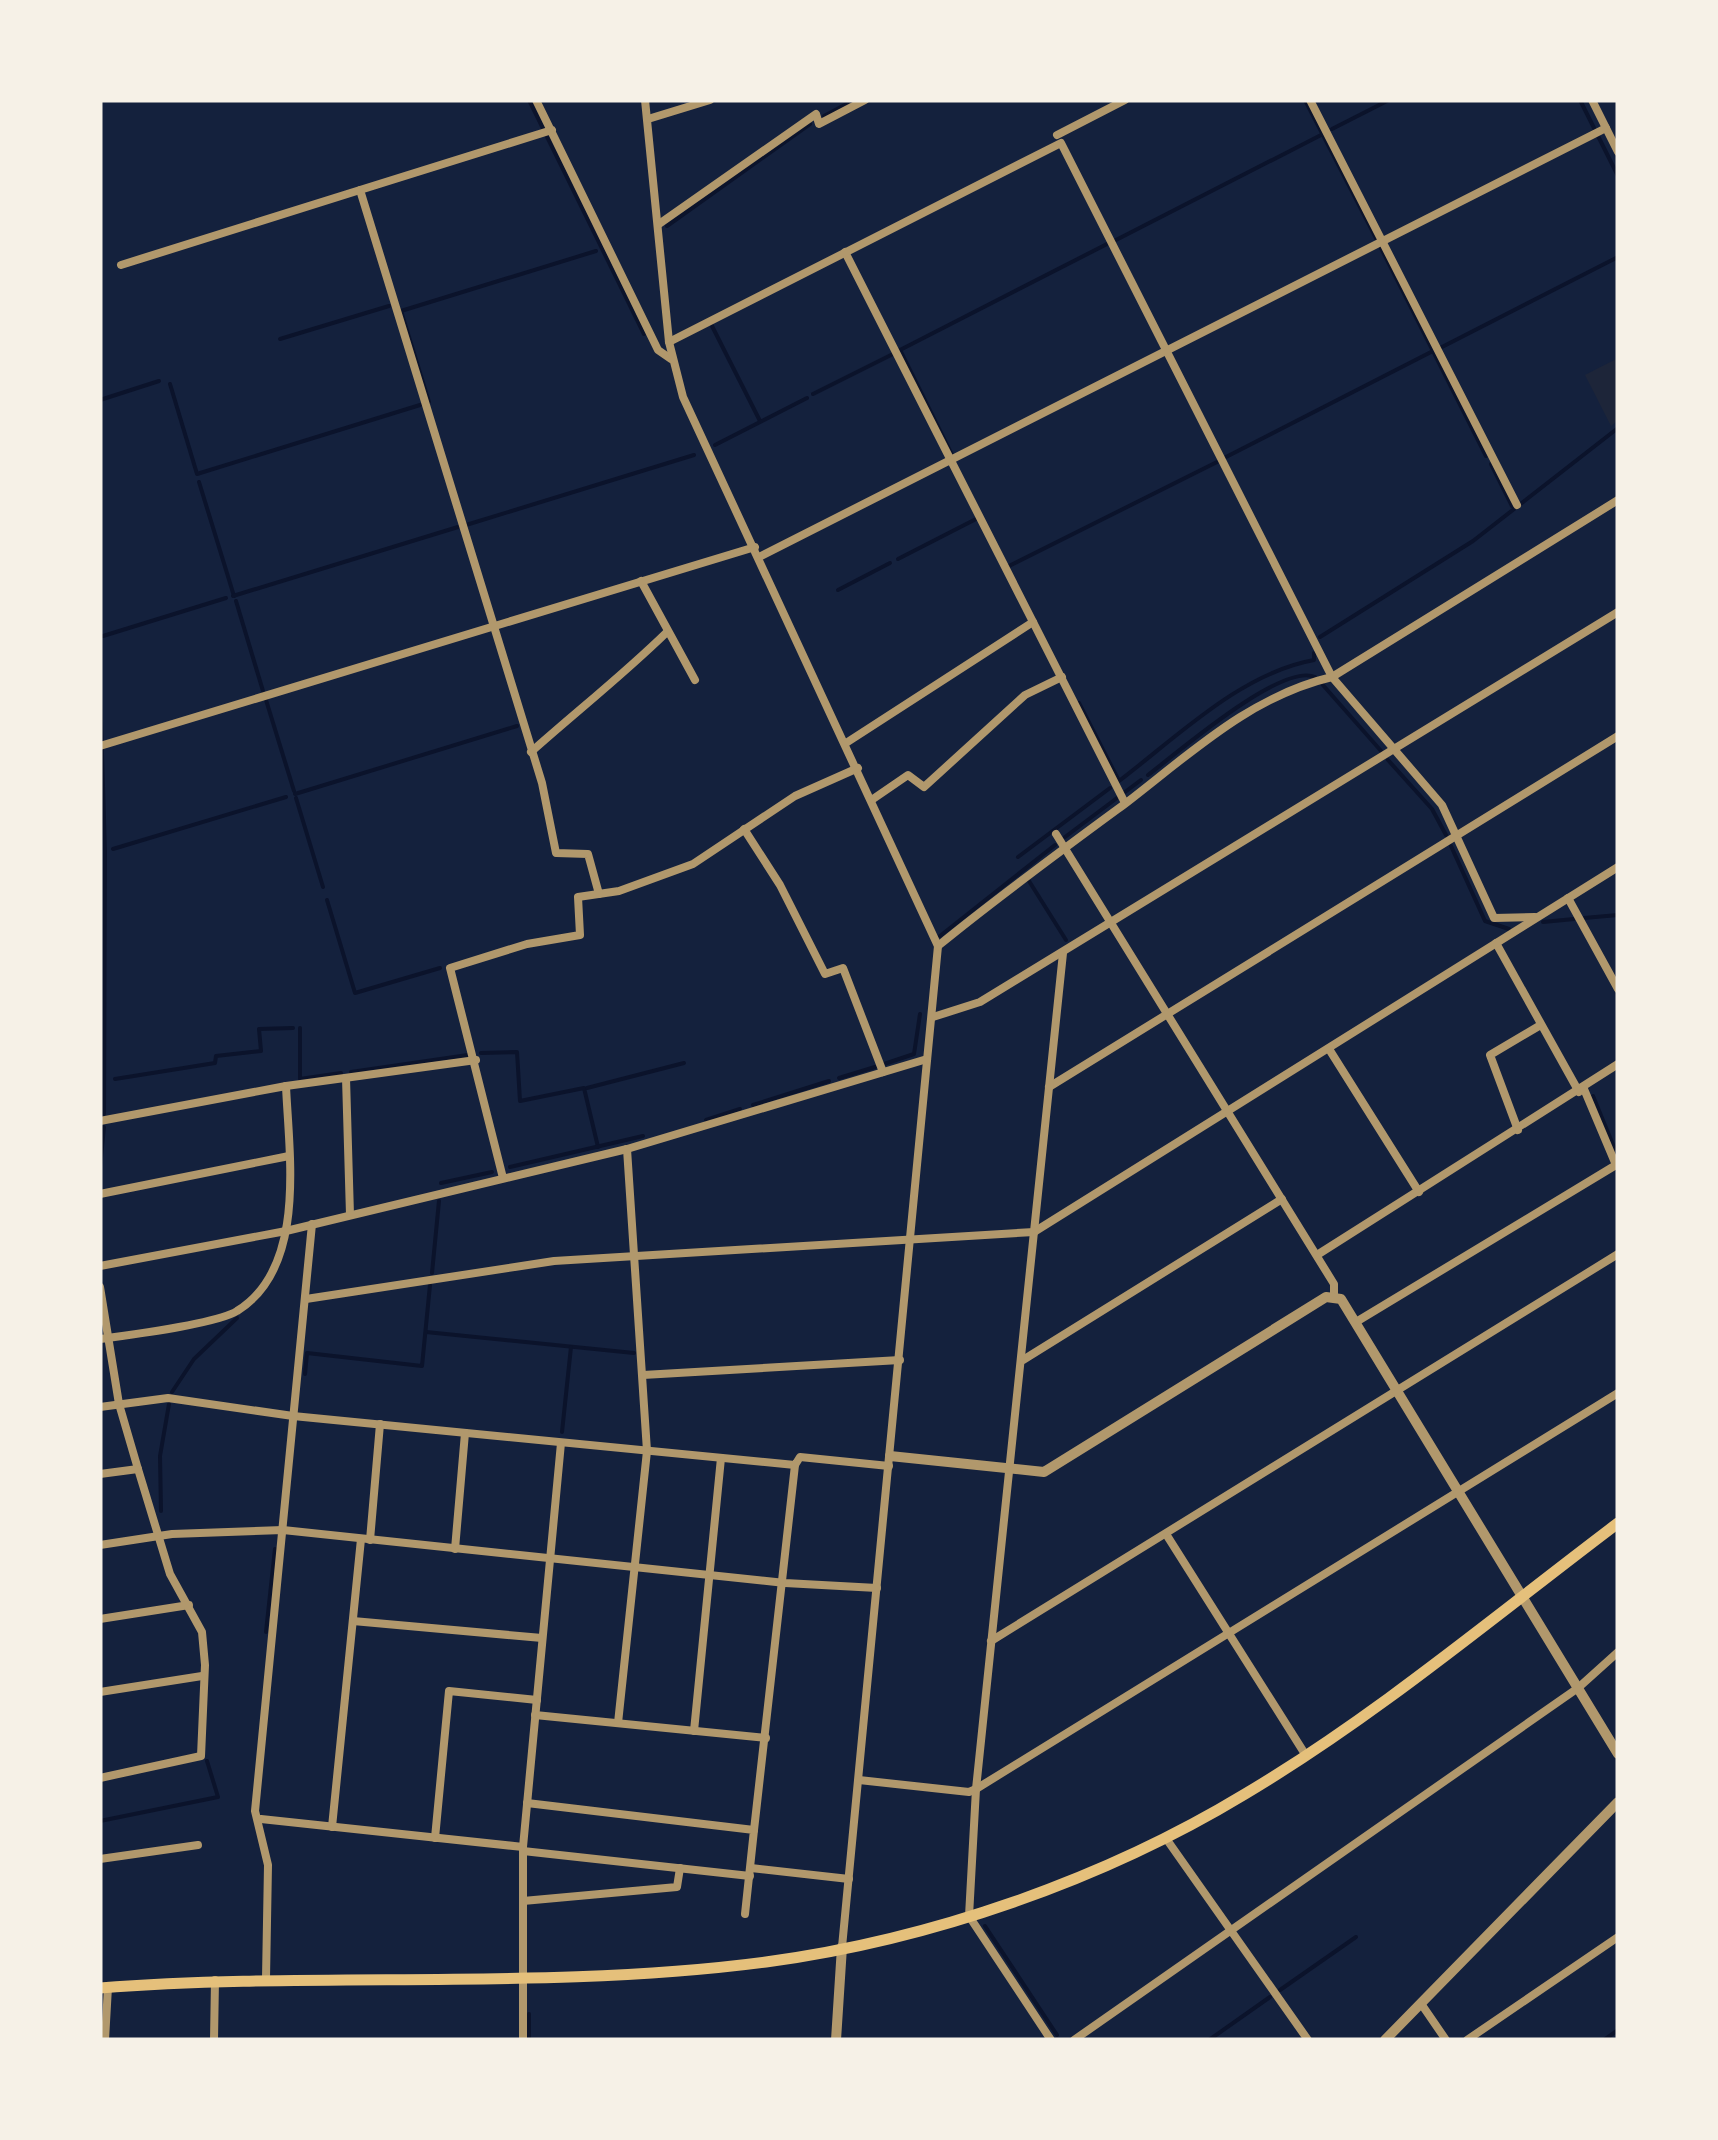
<svg xmlns="http://www.w3.org/2000/svg" width="1718" height="2140" viewBox="0 0 1718 2140" font-family="Literata,serif">
<style>
.green{fill:#1d2539}
.lines{fill:none;stroke-linecap:round;stroke-linejoin:round}
.stream{stroke:#0b132b;stroke-width:4}
.minor{stroke:#b1986c;stroke-width:8}
.tertiary{stroke:#b1986c;stroke-width:10}
.secondary{stroke:#e5c07b;stroke-width:11}
</style>
<rect width="100%" height="100%" fill="#14213d"/>
<!-- green -->
<polygon class="green" points="1618,358 1618,420 1611,426 1585,375"/>
<g class="lines">
<!-- stream -->
<g class="stream">
<polyline points="529,100 644,334"/>
<polyline points="1305,100 1377,240"/>
<polyline points="1580,100 1594,128"/>
<polyline points="824,116 854,100"/>
<polyline points="1332,129 1389,100"/>
<polyline points="1598,136 1618,176"/>
<polyline points="667,226 810,124"/>
<polyline points="1116,240 1323,134"/>
<polyline points="1380,246 1486,456"/>
<polyline points="712,326 760,421"/>
<polyline points="280,339 389,306"/>
<polyline points="1442,347 1618,257"/>
<polyline points="170,384 197,474 420,405"/>
<polyline points="813,394 893,354"/>
<polyline points="100,400 159,381"/>
<polyline points="429,402 401,311 596,251"/>
<polyline points="715,445 807,398"/>
<polyline points="952,455 900,350 1107,244"/>
<polyline points="1226,457 1433,351"/>
<polyline points="1491,464 1512,506"/>
<polyline points="199,482 234,596"/>
<polyline points="466,525 694,455"/>
<polyline points="898,559 976,519"/>
<polyline points="1009,566 1217,462"/>
<polyline points="838,590 890,563"/>
<polyline points="233,596 458,527"/>
<polyline points="236,601 263,691"/>
<polyline points="103,636 226,598"/>
<polyline points="1320,637 1473,541 1618,428"/>
<polyline points="1322,684 1382,752"/>
<polyline points="100,689 105,851 104,1114"/>
<polyline points="266,700 294,791"/>
<path d="M1079,703L1119,781C1177,737 1241,673 1314,660V653"/>
<polyline points="1388,760 1432,809 1446,835"/>
<path d="M1148,775C1177,753 1282,662 1315,677"/>
<polyline points="1125,792 1141,780"/>
<polyline points="295,794 517,726"/>
<polyline points="296,798 323,887"/>
<polyline points="1065,837 1117,798"/>
<polyline points="1451,846 1485,921 1509,929"/>
<polyline points="113,849 286,797"/>
<polyline points="1018,857 1110,788"/>
<polyline points="1029,881 1066,940"/>
<polyline points="327,900 355,993 440,968"/>
<polyline points="1584,918 1618,915"/>
<polyline points="1543,922 1574,919"/>
<polyline points="940,936 1055,845"/>
<polyline points="300,1028 300,1079 341,1073"/>
<polyline points="481,1053 517,1052 520,1101 584,1088 598,1147"/>
<polyline points="884,1064 914,1054 920,1014"/>
<polyline points="351,1072 468,1055"/>
<polyline points="839,1078 875,1067"/>
<polyline points="115,1079 215,1063 216,1056 261,1051 259,1029 293,1028"/>
<polyline points="587,1088 684,1063"/>
<polyline points="1593,1096 1618,1157"/>
<polyline points="753,1105 829,1081"/>
<polyline points="706,1120 740,1109"/>
<polyline points="100,1167 104,1127"/>
<polyline points="510,1167 643,1136"/>
<polyline points="441,1183 492,1172"/>
<polyline points="432,1273 439,1201"/>
<polyline points="426,1332 634,1353"/>
<polyline points="305,1374 307,1353 422,1366 430,1285"/>
<polyline points="172,1392 194,1359 237,1318"/>
<polyline points="562,1432 571,1347"/>
<polyline points="161,1511 160,1456 169,1404"/>
<polyline points="266,1632 275,1549"/>
<polyline points="100,1821 218,1797 207,1761"/>
<polyline points="985,1926 1057,2035"/>
<polyline points="1280,1990 1356,1937"/>
<polyline points="529,2014 529,2040"/>
<polyline points="1209,2040 1270,1997"/>
<polyline points="1604,2040 1618,2030"/>
</g>
<!-- minor -->
<g class="minor">
<polyline points="536,100 658,350 671,359"/>
<polyline points="645,100 669,342 683,397 938,946 842,1947"/>
<polyline points="1310,100 1517,505"/>
<polyline points="1592,100 1618,152"/>
<polyline points="648,119 710,100"/>
<polyline points="552,130 360,190 542,783 556,853 588,854 599,894"/>
<polyline points="1057,135 1125,100"/>
<polyline points="659,224 816,114 819,124 865,100"/>
<polyline points="845,252 1125,803"/>
<polyline points="121,265 360,190"/>
<path d="M669,342L1061,143L1332,677C1251,696 1191,753 1126,803C1062,850 999,896 938,946"/>
<polyline points="759,557 1606,128"/>
<polyline points="641,581 695,680"/>
<polyline points="846,743 1033,622"/>
<polyline points="100,746 755,547"/>
<path d="M531,752C577,711 623,675 667,632"/>
<polyline points="873,799 908,775 924,787 1025,695 1062,677"/>
<polyline points="744,829 780,885 825,974 843,968 883,1072"/>
<polyline points="1056,834 1334,1284 1334,1296"/>
<polyline points="1568,898 1618,989"/>
<polyline points="1535,917 1494,918 1442,805 1332,677 1618,500"/>
<polyline points="1496,943 1579,1092"/>
<polyline points="933,1017 980,1002 1618,612"/>
<polyline points="1329,1049 1419,1192"/>
<polyline points="346,1078 350,1215"/>
<polyline points="1049,1087 1618,736"/>
<polyline points="100,1121 286,1086 476,1060"/>
<polyline points="1518,1130 1490,1055 1539,1026"/>
<polyline points="503,1178 450,968 527,944 580,935 578,897 619,891 693,864 795,796 858,768"/>
<polyline points="100,1194 289,1156"/>
<polyline points="1317,1255 1618,1064"/>
<polyline points="100,1266 286,1231 627,1149 927,1059"/>
<polyline points="100,1287 119,1404 138,1469 170,1574 202,1632 205,1665 201,1756 100,1778"/>
<polyline points="306,1299 554,1261 1034,1232 1618,867"/>
<polyline points="1356,1322 1616,1165 1584,1089"/>
<path d="M100,1339C128,1335 217,1324 237,1311C307,1268 289,1155 286,1086"/>
<polyline points="1023,1360 1282,1199"/>
<polyline points="643,1375 900,1360"/>
<polyline points="100,1407 168,1398 293,1416 795,1465 800,1457 889,1466"/>
<polyline points="100,1474 138,1469"/>
<polyline points="1166,1534 1305,1754"/>
<polyline points="370,1540 380,1424"/>
<polyline points="100,1545 172,1534 283,1530 785,1583 877,1588"/>
<polyline points="455,1549 465,1433"/>
<polyline points="100,1619 189,1605"/>
<polyline points="353,1621 542,1638"/>
<polyline points="991,1641 1618,1254"/>
<polyline points="100,1692 202,1676"/>
<polyline points="535,1715 766,1738"/>
<polyline points="618,1723 647,1451 627,1149"/>
<polyline points="694,1731 721,1458"/>
<polyline points="859,1780 969,1792 976,1789 1618,1393"/>
<polyline points="527,1803 754,1830 745,1914"/>
<polyline points="261,1819 523,1847"/>
<polyline points="332,1827 361,1539"/>
<polyline points="754,1830 795,1465"/>
<polyline points="1165,1837 1308,2040"/>
<polyline points="435,1838 449,1691 537,1700"/>
<polyline points="523,1851 750,1876"/>
<polyline points="100,1859 198,1845"/>
<polyline points="751,1868 849,1879"/>
<polyline points="523,1901 677,1887 680,1868"/>
<polyline points="266,1978 268,1865 255,1811 312,1224"/>
<polyline points="1422,2005 1446,2040"/>
<polyline points="105,2040 108,1987"/>
<polyline points="214,2040 215,1980"/>
<polyline points="523,2040 523,1847 561,1443"/>
<polyline points="1051,2040 969,1916 976,1789 1063,953"/>
<polyline points="1074,2040 1578,1688 1618,1652"/>
<polyline points="1467,2040 1618,1937"/>
</g>
<!-- tertiary -->
<g class="tertiary">
<polyline points="890,1456 1044,1472 1326,1297 1341,1299 1618,1754"/>
<polyline points="836,2040 842,1947"/>
<polyline points="1385,2040 1618,1802"/>
</g>
<!-- secondary -->
<path class="secondary" d="M100,1988C321,1971 546,1991 766,1962C930,1940 1103,1880 1245,1794C1376,1716 1496,1615 1618,1523"/>
</g>
<!-- border -->
<rect width="1718" height="2140" fill="none" stroke="#f6f1e7" stroke-width="205"/>
</svg>
